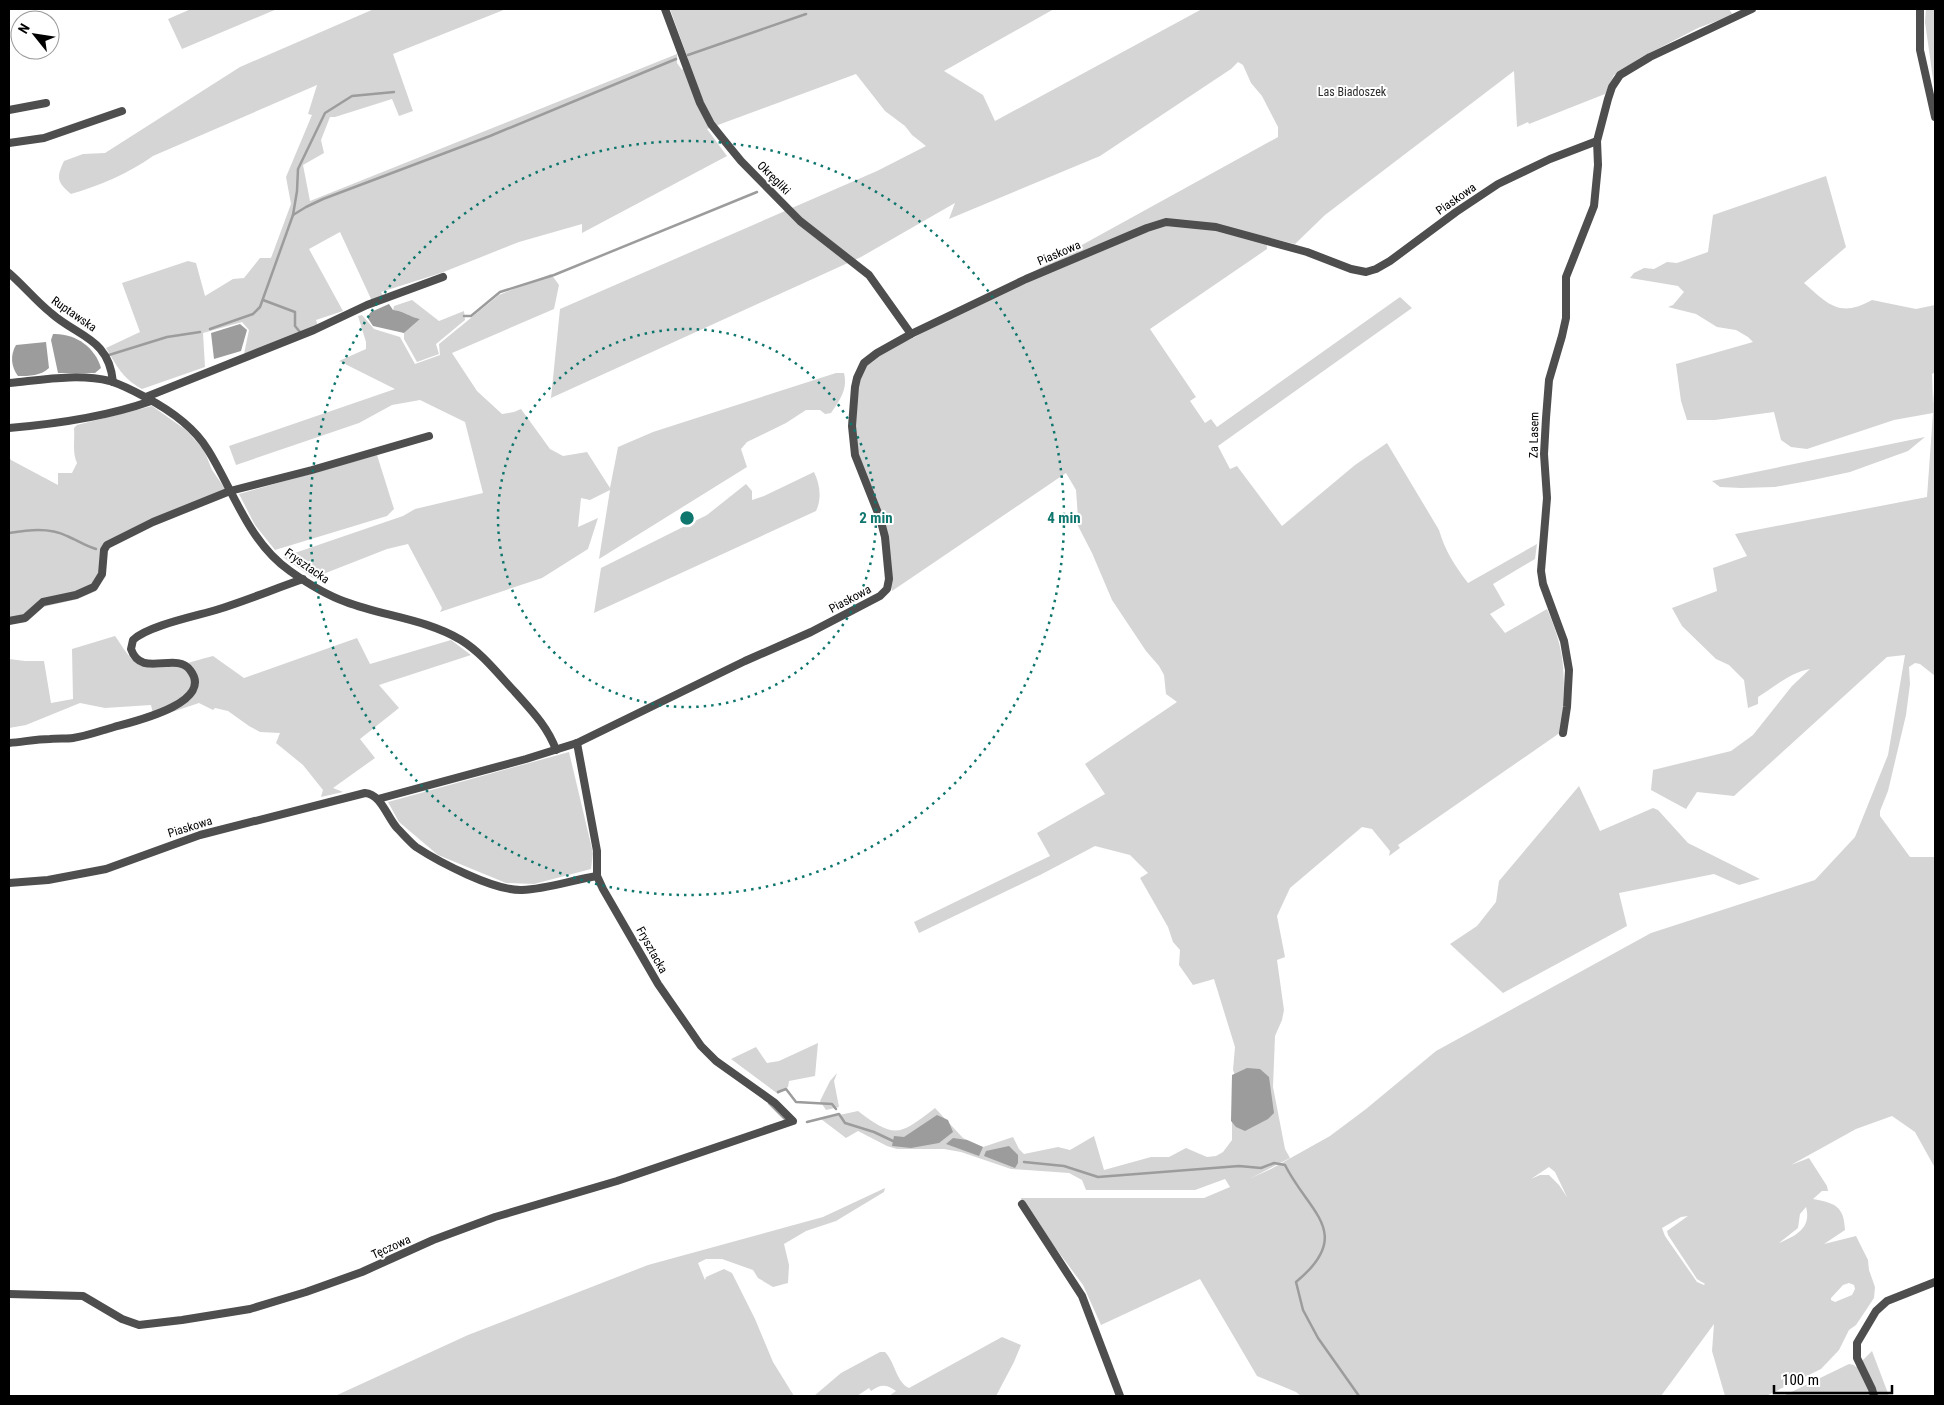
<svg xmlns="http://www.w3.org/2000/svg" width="1944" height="1405" viewBox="0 0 1944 1405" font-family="'Roboto Condensed',sans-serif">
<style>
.green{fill:#d5d5d5;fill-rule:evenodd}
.water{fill:#9c9c9c}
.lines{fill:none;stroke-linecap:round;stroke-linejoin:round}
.stream{stroke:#9c9c9c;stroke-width:2.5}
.minor{stroke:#4e4e4e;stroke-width:8}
.ring{fill:none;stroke:#0f766e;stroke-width:2.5;stroke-dasharray:2.5 5}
.labels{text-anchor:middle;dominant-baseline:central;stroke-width:4;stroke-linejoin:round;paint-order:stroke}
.park-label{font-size:12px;fill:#2c2c2c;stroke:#fff}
.street-label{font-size:12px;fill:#000;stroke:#fff}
.centre{fill:#0f766e;stroke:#fff;stroke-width:2.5}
.ring-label{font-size:15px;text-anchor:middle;font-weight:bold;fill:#0f766e;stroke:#fff;stroke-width:4;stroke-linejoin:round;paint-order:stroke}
</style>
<rect width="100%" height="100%" fill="#fff"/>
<!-- green -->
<g class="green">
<polygon points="191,9 277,9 182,49 168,19"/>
<path d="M374,9H506L393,54L413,111L399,116L392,99L335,117H330L321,140L324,153L303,165L310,201L677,54V63L682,70L688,59L670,9H1054L944,71L983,95L995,121L1202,9H1729L1733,15L1698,28L1640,58L1614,75L1605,94L1529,124L1528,122L1517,127L1514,71L1325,215L1295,244L1266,237L1267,249L1150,329L1196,397L1190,401L1205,423L1211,419L1217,427L1400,297L1412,308L1218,446L1230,469L1237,466L1282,526L1355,465L1387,443L1439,530C1445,551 1455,566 1468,583L1537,544L1535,559L1493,584L1505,605L1490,614L1505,633L1547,609C1568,657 1565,681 1561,732L1398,845L1400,848L1389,856L1390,851L1372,829L1362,827L1290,888L1277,916L1285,957L1277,960L1284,1010L1282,1020L1275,1036L1273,1087L1285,1149L1290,1158L1251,1178L1271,1169L1330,1136L1366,1109L1436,1051L1651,933L1815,880L1855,837L1888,755L1905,655L1887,657L1734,796L1697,792L1686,809L1651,790L1653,770L1731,751L1753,735L1792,686L1810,669C1789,673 1776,686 1758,697V704L1748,708L1744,680L1729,665L1716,659L1682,626L1672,608L1717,591L1713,568L1747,556L1735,534L1927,497L1933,413L1894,420L1807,449L1791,447L1781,440L1774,412L1715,420H1687L1681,401L1676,364L1753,342L1748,337L1736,330L1717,327L1696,314L1668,307L1673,305L1684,292L1678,286L1630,278L1634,273L1644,268L1654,269L1667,262L1677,263L1708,252L1713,215L1826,176L1846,247L1804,283C1829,305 1840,318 1872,300L1916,309L1935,305V372L1932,374L1933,405L1935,374V676L1920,664L1915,663L1909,667L1910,684L1906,715L1888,791L1880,811V816L1910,857H1935V1168L1915,1132L1892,1116L1856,1129L1791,1165L1809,1158L1827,1186L1828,1191H1822L1813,1199C1835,1203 1844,1206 1845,1230L1824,1244L1856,1236L1868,1260L1869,1270L1875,1287L1874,1298L1856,1325L1849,1330L1839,1350L1821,1369L1766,1396H1725L1712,1351L1714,1324L1661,1396H1301L1296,1392L1257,1376L1200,1279L1101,1325L1083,1285L1022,1203L1021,1198H1204L1230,1187L1225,1179L1195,1190H1086L1082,1180L1069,1173L1011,1169L961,1152L944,1149H897L887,1146L858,1131L846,1138L821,1119L858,1111C895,1139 899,1136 935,1108L963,1138L983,1147L1013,1137L1019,1149L1024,1154L1058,1147L1070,1150L1094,1136L1104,1170L1151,1157H1169L1186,1148L1207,1157L1216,1156L1223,1152L1232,1140V1106L1238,1083L1233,1070L1235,1047L1214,979L1193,985L1179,965L1180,950L1173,942L1168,927L1140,878L1148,873L1130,855L1095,846L1042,874L919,933L914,922L1050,856L1037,833L1105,794L1085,764L1177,702L1166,694L1164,675L1159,666L1146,651L1112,600L1092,553L1075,520L1078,518L1076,490L1066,473L892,591L873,498L855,455L853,405L860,370L882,351L913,338L1278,137V127L1262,96L1251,83L1243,65L1238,62L1231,69L1100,156L949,219L955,203L861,257L551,398L560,309L877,171L926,146L912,135L905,126L885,111L856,74L707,129L727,156L582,233V224L519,242L441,273L381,292L383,295L372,301L340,232L309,249L343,311L316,320L318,326L244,354L249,330L242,322L203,333L205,367L142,389C122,378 117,366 106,348L140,332L122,283L188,261L196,263L205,296L233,279L244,278L260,258H271L291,204L286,177L312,115L308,114L317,85L153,156C129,173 99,186 71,194C57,182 56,178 64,161L83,154L105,153L240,67ZM1549,1167L1555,1172L1567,1197L1559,1185L1549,1175H1540L1531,1179ZM1806,1207C1812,1228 1795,1236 1779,1243L1798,1228L1800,1214ZM1688,1216L1667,1231L1668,1235L1697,1279L1705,1284L1704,1285L1697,1282L1665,1236L1662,1228L1681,1217ZM1849,1283L1854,1285L1855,1289L1852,1295L1835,1302L1831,1300V1298L1843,1285Z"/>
<polygon points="1926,9 1935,9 1935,93 1925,22"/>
<path d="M551,274L559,285L554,309L452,353L477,391L502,414L514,412L521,409L550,449L563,456L587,452L610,488L618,447L653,432L836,373H844C848,389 840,400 831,413L825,414L820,410H806L786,423L747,442L741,449L747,467L599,559L610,490L590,500L581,498L578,527L598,518L588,549L542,578L440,612L442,608L408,544L387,549L313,578L283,557L403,516L415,509L483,493L465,422L420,400L392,405L359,423L236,465L229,446L395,389L339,361L366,349V342L358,316L362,315L374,329L400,337L415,364L440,355L439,344L499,295Z"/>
<path d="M412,300L439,321L464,311L465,320L436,344L439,354L417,362L404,339V333L420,319C410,317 404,311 393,310L394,306Z"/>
<path d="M152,406L186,430L204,450L212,470L226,490L108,547L106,552V576L96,591L78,599L43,607L25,622L9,624V457L11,460L58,485V473H72L77,463C72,452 75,440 74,428L77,425Z"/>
<polygon points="1925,437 1908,451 1850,472 1813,480 1775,487 1741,488 1720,487 1712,481"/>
<polygon points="377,455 394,509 387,516 275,550 255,525 239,494"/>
<path d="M814,472C820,484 822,499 816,511L594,613L601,568L707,515L746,484L752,491V500L764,496Z"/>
<path d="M115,636C121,644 126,654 134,661C150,677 193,661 213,656L244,678L357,638L370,664L451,640L471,655L379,685L399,708L360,739L375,758L333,788L343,792L321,797L323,790L303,765L276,743L280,733L260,732L249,726L228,711L215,708L213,710L199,703L154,718L151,705L105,708L80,703L26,725L9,728V659L25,661H44L51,703L73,699L72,649Z"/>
<polygon points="569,752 593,853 591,869 534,884 506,883 438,855 399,822 388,802"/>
<polygon points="1579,786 1600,831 1653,808 1658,810 1688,843 1760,879 1739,885 1714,874 1619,893 1627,926 1503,993 1450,944 1477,926 1496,902 1499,881"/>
<polygon points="818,1043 815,1076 789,1081 788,1087 778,1094 731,1059 756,1047 767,1063 779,1061"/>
<polygon points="837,1073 834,1081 839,1107 826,1110 820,1101 830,1081"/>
<polygon points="885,1188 884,1192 836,1221 806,1231 784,1244 789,1265 788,1283 773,1287 758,1278 753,1270 722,1259 706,1259 698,1263 705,1280 706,1277 724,1269 732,1273 755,1319 773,1362 794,1396 335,1396 468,1335 648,1265 823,1217"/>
<path d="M1002,1337L1021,1345L1014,1362L996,1396H889L896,1391C886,1384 881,1384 871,1391L869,1388L857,1396H814L841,1373L880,1352H885C895,1362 896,1382 909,1388Z"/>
<polygon points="1872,1351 1889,1396 1783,1396 1849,1364 1854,1365 1856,1367"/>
</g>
<!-- water -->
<g class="water">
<path d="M389,304L393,310C404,311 410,317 420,319L404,333L373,326L367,317L371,312Z"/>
<polygon points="240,324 247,330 241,351 214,359 211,333"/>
<path d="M53,334C75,333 95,347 101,368L95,373H58L51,340Z"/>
<path d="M46,342L49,368C40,376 30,376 18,376C11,367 10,355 16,345Z"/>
<polygon points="1247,1068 1260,1069 1269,1077 1274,1113 1268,1119 1245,1131 1236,1127 1231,1121 1232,1075"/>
<polygon points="937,1115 948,1120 953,1132 939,1143 911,1148 892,1146 894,1136 904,1137"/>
<polygon points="953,1138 967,1140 983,1147 979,1156 946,1144"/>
<polygon points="1009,1146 1018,1155 1018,1163 1015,1168 984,1156 986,1151"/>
</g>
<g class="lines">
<!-- stream -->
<g class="stream">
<polyline points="688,55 806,14"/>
<polyline points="293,215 306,207 323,199 490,136 676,59"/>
<polyline points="263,300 295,312 295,326 300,332"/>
<polyline points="464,316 471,316 500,292 554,275 757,192"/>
<polyline points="210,329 253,314 260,307 293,215 297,191 298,169 325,113 352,96 394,92"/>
<polyline points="109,355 167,337 200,332"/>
<path d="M9,533C28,530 49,527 67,536C77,540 85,546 96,549"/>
<polyline points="778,1092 786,1089 796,1102 832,1104 836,1109"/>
<polyline points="769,1103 786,1120"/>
<polyline points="807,1122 839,1114 845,1123 874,1132 893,1141"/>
<path d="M1024,1162L1064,1166L1098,1177L1239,1166L1261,1168L1274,1163L1285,1165C1309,1213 1355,1233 1296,1282L1303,1310L1318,1338L1359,1396"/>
</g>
<!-- minor -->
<g class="minor">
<polyline points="665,9 700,103 711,124 723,139 741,161 800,221 869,275 911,334"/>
<polyline points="1920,9 1920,50 1935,117"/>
<polyline points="9,110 46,103"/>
<polyline points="9,143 44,138 122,111"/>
<path d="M9,273C24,286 36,301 51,313C78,337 109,338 113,382"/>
<path d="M9,383C41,380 78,373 110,381C122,385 134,391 145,397C168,409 194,427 208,450C233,490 249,543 290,571C307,583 326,595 346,602C383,616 426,619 461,640C482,653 498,674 515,692C531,710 548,727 556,750"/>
<polyline points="146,397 314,330 367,305 443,277"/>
<path d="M9,428C56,424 106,417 151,401"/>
<polyline points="9,621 25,618 43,602 76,595 94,587 102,574 104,550 107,545 153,522 230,491 312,470 429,436"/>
<polyline points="1563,733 1567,707 1569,670 1564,641 1543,584 1541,571 1547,498 1544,454 1546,418 1549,380 1562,336 1566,318 1566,277 1594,206 1598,165 1597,141"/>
<path d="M9,743C23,742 36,739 50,739C58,738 66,739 73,738C87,736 100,731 114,727C132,722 216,703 190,670C176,651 141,679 131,649L133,640C147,626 196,616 216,610C245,601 274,589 303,579"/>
<polyline points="378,799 526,759 577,743 745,661 811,632 880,596 887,589 889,579 885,537 880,518 855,455 852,426 855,387 857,378 864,363 877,353 911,334 1026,279 1147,228 1166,222 1216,227 1307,252 1351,269 1366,272 1376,269 1390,261 1456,212 1498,184 1550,159 1597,141 1608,99 1612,87 1620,75 1650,57 1752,9"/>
<path d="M9,883L48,880L106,869L200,835L365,793C381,794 387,817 397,828C403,834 409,841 416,847C439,862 494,891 522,890C547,889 572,880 597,876"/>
<polyline points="1022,1204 1082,1296 1120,1396"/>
<polyline points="9,1294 83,1296 122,1319 139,1325 182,1320 250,1309 306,1292 362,1272 433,1240 495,1217 617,1181 793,1121 775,1103 716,1061 701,1046 658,984 603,889 597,876 597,851 577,743"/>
<polyline points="1874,1396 1872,1389 1857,1358 1857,1343 1876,1311 1887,1301 1935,1282"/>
</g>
</g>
<!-- distance rings -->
<g class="ring">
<circle cx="687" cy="518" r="189"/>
<circle cx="687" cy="518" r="377"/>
</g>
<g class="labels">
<!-- park labels -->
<g class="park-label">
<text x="1352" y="92">Las Biadoszek</text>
</g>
<!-- street labels -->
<g class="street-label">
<text transform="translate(774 178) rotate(45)">Okręgliki</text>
<text transform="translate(1456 199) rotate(-35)">Piaskowa</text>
<text transform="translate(1059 253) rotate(-23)">Piaskowa</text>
<text transform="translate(74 314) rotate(35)">Ruptawska</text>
<text transform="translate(1534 435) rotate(-89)">Za Lasem</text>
<text transform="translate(307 566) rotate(35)">Frysztacka</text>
<text transform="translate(850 599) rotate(-28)">Piaskowa</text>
<text transform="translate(190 827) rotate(-17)">Piaskowa</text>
<text transform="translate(652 950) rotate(61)">Frysztacka</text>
<text transform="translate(391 1247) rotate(-24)">Tęczowa</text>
</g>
</g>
<circle cx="687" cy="518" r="8" class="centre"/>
<g class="ring-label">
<text x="876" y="523">2 min</text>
<text x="1064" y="523">4 min</text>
</g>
<!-- border -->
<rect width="1944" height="1405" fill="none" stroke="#000000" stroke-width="20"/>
<!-- north arrow -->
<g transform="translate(35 35) rotate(300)"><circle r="24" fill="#ffffff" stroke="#999999"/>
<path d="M0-4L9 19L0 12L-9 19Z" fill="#000000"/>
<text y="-8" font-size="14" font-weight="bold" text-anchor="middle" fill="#000000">N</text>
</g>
<!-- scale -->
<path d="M1774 1385v8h118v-8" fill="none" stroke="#000000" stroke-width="2.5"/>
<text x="1782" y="1385" font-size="15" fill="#000000" stroke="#ffffff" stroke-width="4" paint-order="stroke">100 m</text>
</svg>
